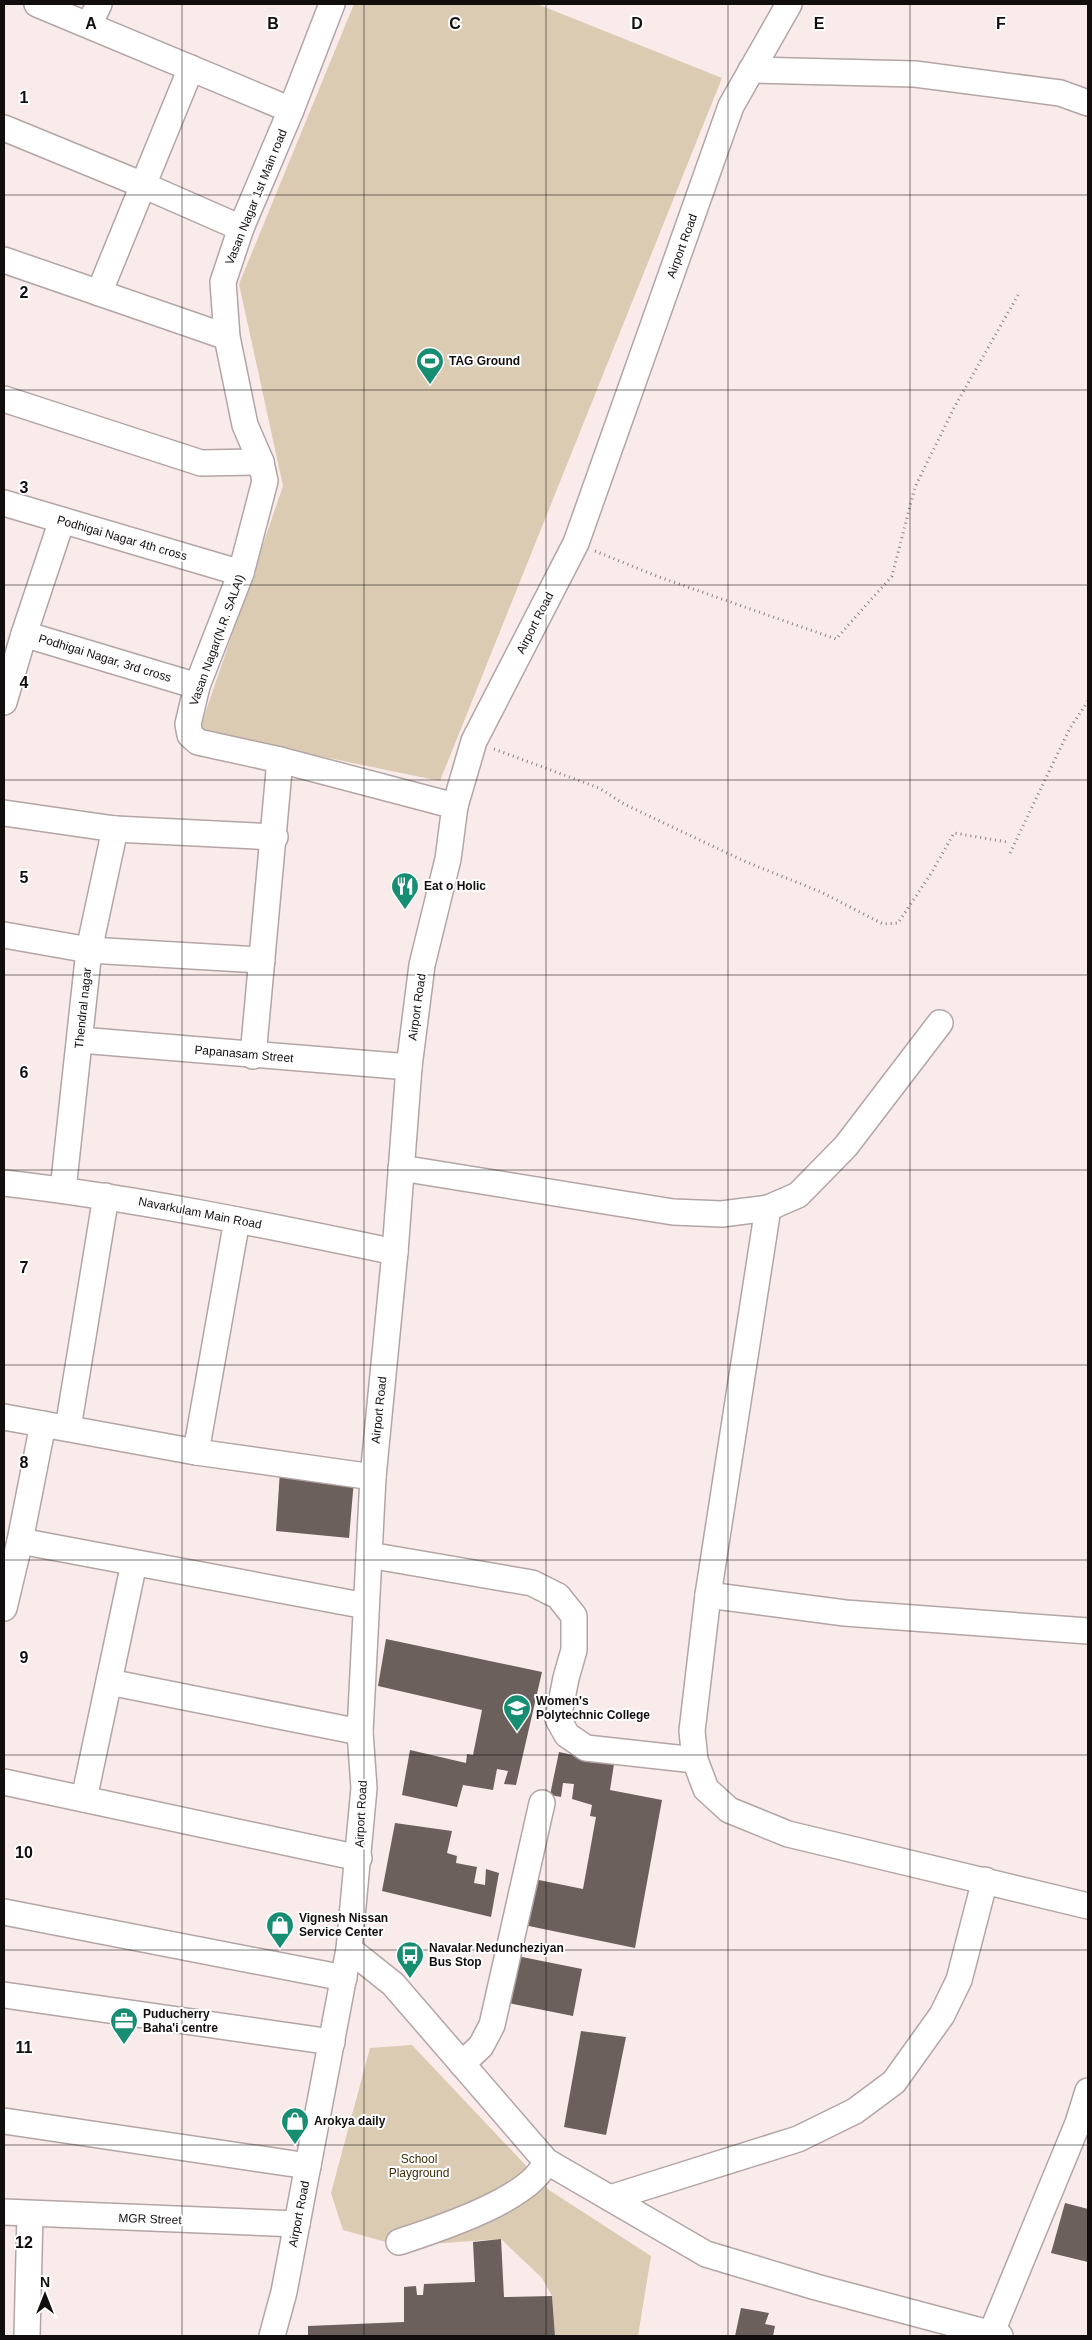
<svg xmlns="http://www.w3.org/2000/svg" width="1092" height="2340" viewBox="0 0 1092 2340" font-family="Arial,sans-serif">
<style>
.green{fill:#dbcbb2}
.building{fill:#6b605b}
.lines{fill:none;stroke-linecap:round;stroke-linejoin:round}
.minor-casing{stroke:#b3a5a5;stroke-width:28}
.path{stroke:#8b8181;stroke-width:3;stroke-dasharray:1 4;stroke-linecap:butt}
.minor{stroke:#fff;stroke-width:25}
.grid{fill:none;stroke:#130e0e;stroke-width:1;stroke-opacity:0.55}
.labels{text-anchor:middle;dominant-baseline:central;stroke-width:4;stroke-linejoin:round;paint-order:stroke}
.street-label{font-size:12px;fill:#130e0e;stroke:#fff}
.poi-label{font-size:12px;font-weight:bold;fill:#130e0e;stroke:#fff;text-anchor:start}
.park-label{font-size:12px;fill:#402d09;stroke:#fff}
.grid-label{font-size:16px;text-anchor:middle;font-weight:bold;fill:#130e0e;stroke:#fff;stroke-width:4;stroke-linejoin:round;paint-order:stroke}
</style>
<rect width="100%" height="100%" fill="#faebeb"/>
<!-- green -->
<g class="green">
<polygon points="354,4 537,4 722,78 440,781 285,749 200,728 283,486 239,284"/>
<polygon points="412,2045 549,2190 651,2256 638,2336 555,2336 552,2296 542,2278 501,2239 400,2246 343,2230 331,2193 370,2048"/>
</g>
<!-- building -->
<g class="building">
<polygon points="280,1471 354,1480 349,1538 276,1531"/>
<polygon points="386,1639 542,1672 516,1785 504,1784 508,1771 497,1769 493,1790 463,1785 457,1807 402,1795 410,1750 466,1763 467,1754 473,1755 482,1710 378,1686"/>
<polygon points="559,1752 614,1764 610,1790 662,1800 635,1948 524,1925 534,1879 583,1889 596,1817 590,1816 592,1805 572,1799 574,1784 563,1783 561,1797 550,1795"/>
<polygon points="395,1823 452,1831 447,1853 457,1856 456,1863 477,1867 474,1883 485,1885 486,1869 499,1873 491,1917 382,1891"/>
<polygon points="517,1956 582,1969 573,2016 508,2003"/>
<polygon points="581,2031 626,2037 606,2135 564,2127"/>
<polygon points="1065,2203 1088,2209 1088,2262 1051,2253"/>
<polygon points="501,2239 504,2297 552,2296 555,2336 308,2336 308,2326 404,2322 404,2287 416,2286 417,2295 423,2295 424,2284 475,2282 473,2242"/>
<polygon points="741,2308 769,2313 765,2324 775,2326 773,2336 735,2336"/>
</g>
<g class="lines">
<!-- minor casing -->
<g class="minor-casing">
<g id="minor">
<polyline points="37,4 291,110"/>
<polyline points="332,4 291,110 241,228 223,282 227,337 245,425 261,462 265,481 241,573 197,686 188,724 190,735 198,742 280,760 455,806"/>
<polyline points="89,25 99,4"/>
<polyline points="751,70 915,74 1060,93 1088,103"/>
<polyline points="4,128 143,185 241,228"/>
<polyline points="4,260 227,337"/>
<polyline points="99,293 191,68"/>
<polyline points="4,399 201,463 261,462"/>
<polyline points="4,503 241,573"/>
<polyline points="24,634 62,520"/>
<polyline points="4,702 24,634 197,686"/>
<polyline points="4,813 115,829 275,837"/>
<polyline points="4,935 89,950 262,960"/>
<polyline points="80,1040 409,1067"/>
<polyline points="253,1056 280,760"/>
<polyline points="401,1168 673,1212 722,1214 768,1208 798,1195 846,1146 940,1023"/>
<path d="M4,1183C136,1198 265,1225 395,1252"/>
<polyline points="63,1190 89,950 115,829"/>
<polyline points="768,1208 708,1595 692,1731 695,1760 706,1789 729,1810 788,1834 1088,1906"/>
<polyline points="4,1417 196,1452 373,1477"/>
<polyline points="68,1428 106,1196"/>
<polyline points="196,1452 237,1220"/>
<polyline points="20,1541 43,1424"/>
<polyline points="369,1555 532,1583 558,1596 574,1616 574,1650 566,1678 558,1719 567,1735 586,1748 695,1760"/>
<polyline points="708,1595 845,1613 1088,1631"/>
<polyline points="4,1608 20,1541 366,1606"/>
<polyline points="109,1682 360,1732"/>
<polyline points="4,1782 359,1858"/>
<polyline points="84,1799 134,1563"/>
<polyline points="4,1912 344,1978"/>
<polyline points="349,1949 393,1984 546,2161 706,2254 816,2287 1000,2336"/>
<polyline points="4,1995 332,2042"/>
<polyline points="462,2064 481,2046 492,2025 542,1803"/>
<polyline points="4,2121 308,2166"/>
<polyline points="610,2198 798,2139 855,2111 894,2082 942,2015 959,1980 985,1880"/>
<polyline points="4,2212 297,2224"/>
<path d="M399,2242C435,2230 533,2199 546,2161"/>
<polyline points="991,2334 1078,2123 1088,2091"/>
<polyline points="27,2336 30,2214"/>
<polyline points="272,2336 284,2292 349,1949 364,1788 360,1732 373,1477 395,1252 409,1067 422,965 448,859 455,806 474,741 576,543 731,106 789,4"/>
</g>
</g>
<!-- path -->
<g class="path">
<polyline points="595,551 659,577 836,639 892,576 915,487 954,408 1018,295"/>
<polyline points="494,749 599,788 624,804 666,824 744,861 821,892 883,924 898,923 932,872 954,833 1007,842"/>
<polyline points="1010,853 1070,728 1088,701"/>
</g>
<!-- minor -->
<use href="#minor" class="minor"/>
</g>
<!-- grid -->
<path class="grid" d="M182,4V2336M364,4V2336M546,4V2336M728,4V2336M910,4V2336M4,195H1088M4,390H1088M4,585H1088M4,780H1088M4,975H1088M4,1170H1088M4,1365H1088M4,1560H1088M4,1755H1088M4,1950H1088M4,2145H1088"/>
<!-- icons -->
<defs>
<g id="stadium-pin" transform="scale(1.4375)"><path d="M0 17L-7.5 6A9.5 9.5 0 1 1 7.5 6Z" fill="#178e71" stroke="#fff"/><path d="M0-5a6.5 5 0 1 0 0 10a6.5 5 0 1 0 0-10ZM-3.5-1.8h7v3.6h-7Z" fill="#fff"/></g>
<g id="restaurant-pin" transform="scale(1.4375)"><path d="M0 17L-7.5 6A9.5 9.5 0 1 1 7.5 6Z" fill="#178e71" stroke="#fff"/><path d="M-5-6h1v4h1v-4h1v4h1v-4h1v5L-1.5 .5V6h-2V.5L-5-1ZM5-6V6H3V1.5H1.5Q1.5-4 5-6Z" fill="#fff"/></g>
<g id="university-pin" transform="scale(1.4375)"><path d="M0 17L-7.5 6A9.5 9.5 0 1 1 7.5 6Z" fill="#178e71" stroke="#fff"/><path d="M0-5L7-2L0 1L-7-2ZM-4 1L0 2.5L4 1V4Q0 6-4 4Z" fill="#fff"/></g>
<g id="shop-pin" transform="scale(1.4375)"><path d="M0 17L-7.5 6A9.5 9.5 0 1 1 7.5 6Z" fill="#178e71" stroke="#fff"/><path d="M-5-2.5h2.3a2.7 3.5 0 0 1 5.4 0H5L5.5 6h-11ZM-1.5-2.5h3a1.5 2.3 0 0 0-3 0Z" fill="#fff"/></g>
<g id="bus-pin" transform="scale(1.4375)"><path d="M0 17L-7.5 6A9.5 9.5 0 1 1 7.5 6Z" fill="#178e71" stroke="#fff"/><path d="M-5-6H5V4H4V6H2V4H-2V6H-4V4H-5ZM-3.5-4V0h7V-4ZM-3.5 1.2v1.5H-2V1.2ZM2 1.2v1.5H3.5V1.2Z" fill="#fff"/></g>
<g id="office-pin" transform="scale(1.4375)"><path d="M0 17L-7.5 6A9.5 9.5 0 1 1 7.5 6Z" fill="#178e71" stroke="#fff"/><path d="M-6-3h4V-5.5h4V-3h4V5H-6ZM-1-4.5V-3h2v-1.5ZM-6 0V1H6V0Z" fill="#fff"/></g>
</defs>
<g fill-rule="evenodd">
<use href="#stadium-pin" x="430" y="361"/>
<use href="#restaurant-pin" x="405" y="886"/>
<use href="#university-pin" x="517" y="1708"/>
<use href="#shop-pin" x="280" y="1925"/>
<use href="#bus-pin" x="410" y="1955"/>
<use href="#office-pin" x="124" y="2021"/>
<use href="#shop-pin" x="295" y="2121"/>
</g>
<g class="labels">
<!-- street labels -->
<g class="street-label">
<text transform="translate(256 197) rotate(-68)">Vasan Nagar 1st Main road</text>
<text transform="translate(682 246) rotate(-70)">Airport Road</text>
<text transform="translate(122 538) rotate(16)">Podhigai Nagar 4th cross</text>
<text transform="translate(535 623) rotate(-63)">Airport Road</text>
<text transform="translate(217 640) rotate(-70)">Vasan Nagar(N.R. SALAI)</text>
<text transform="translate(105 658) rotate(17)">Podhigai Nagar, 3rd cross</text>
<text transform="translate(417 1007) rotate(-82)">Airport Road</text>
<text transform="translate(83 1008) rotate(-84)">Thendral nagar</text>
<text transform="translate(244 1054) rotate(5)">Papanasam Street</text>
<text transform="translate(200 1213) rotate(11)">Navarkulam Main Road</text>
<text transform="translate(379 1410) rotate(-84)">Airport Road</text>
<text transform="translate(361 1814) rotate(-87)">Airport Road</text>
<text transform="translate(299 2214) rotate(-79)">Airport Road</text>
<text transform="translate(150 2219) rotate(2)">MGR Street</text>
</g>
<!-- poi labels -->
<g class="poi-label">
<text x="449" y="361">TAG Ground</text>
<text x="424" y="886">Eat o Holic</text>
<text x="536" y="1701">Women's<tspan x="536" dy="14">Polytechnic College</tspan></text>
<text x="299" y="1918">Vignesh Nissan<tspan x="299" dy="14">Service Center</tspan></text>
<text x="429" y="1948">Navalar Neduncheziyan<tspan x="429" dy="14">Bus Stop</tspan></text>
<text x="143" y="2014">Puducherry<tspan x="143" dy="14">Baha'i centre</tspan></text>
<text x="314" y="2121">Arokya daily</text>
</g>
<!-- park labels -->
<g class="park-label">
<text x="419" y="2159">School<tspan x="419" dy="14">Playground</tspan></text>
</g>
</g>
<g class="grid-label">
<text x="91" y="29">A</text>
<text x="273" y="29">B</text>
<text x="455" y="29">C</text>
<text x="637" y="29">D</text>
<text x="819" y="29">E</text>
<text x="1001" y="29">F</text>
<text x="24" y="103">1</text>
<text x="24" y="298">2</text>
<text x="24" y="493">3</text>
<text x="24" y="688">4</text>
<text x="24" y="883">5</text>
<text x="24" y="1078">6</text>
<text x="24" y="1273">7</text>
<text x="24" y="1468">8</text>
<text x="24" y="1663">9</text>
<text x="24" y="1858">10</text>
<text x="24" y="2053">11</text>
<text x="24" y="2248">12</text>
</g>
<!-- border -->
<rect width="1092" height="2340" fill="none" stroke="#130e0e" stroke-width="10"/>
<!-- north arrow -->
<g transform="translate(45 2295)" stroke="#ffffff" stroke-width="4" paint-order="stroke">
<path d="M0-4L9 19L0 12L-9 19Z" fill="#130e0e"/>
<text y="-8" font-size="14" font-weight="bold" text-anchor="middle" fill="#130e0e">N</text>
</g>
</svg>
